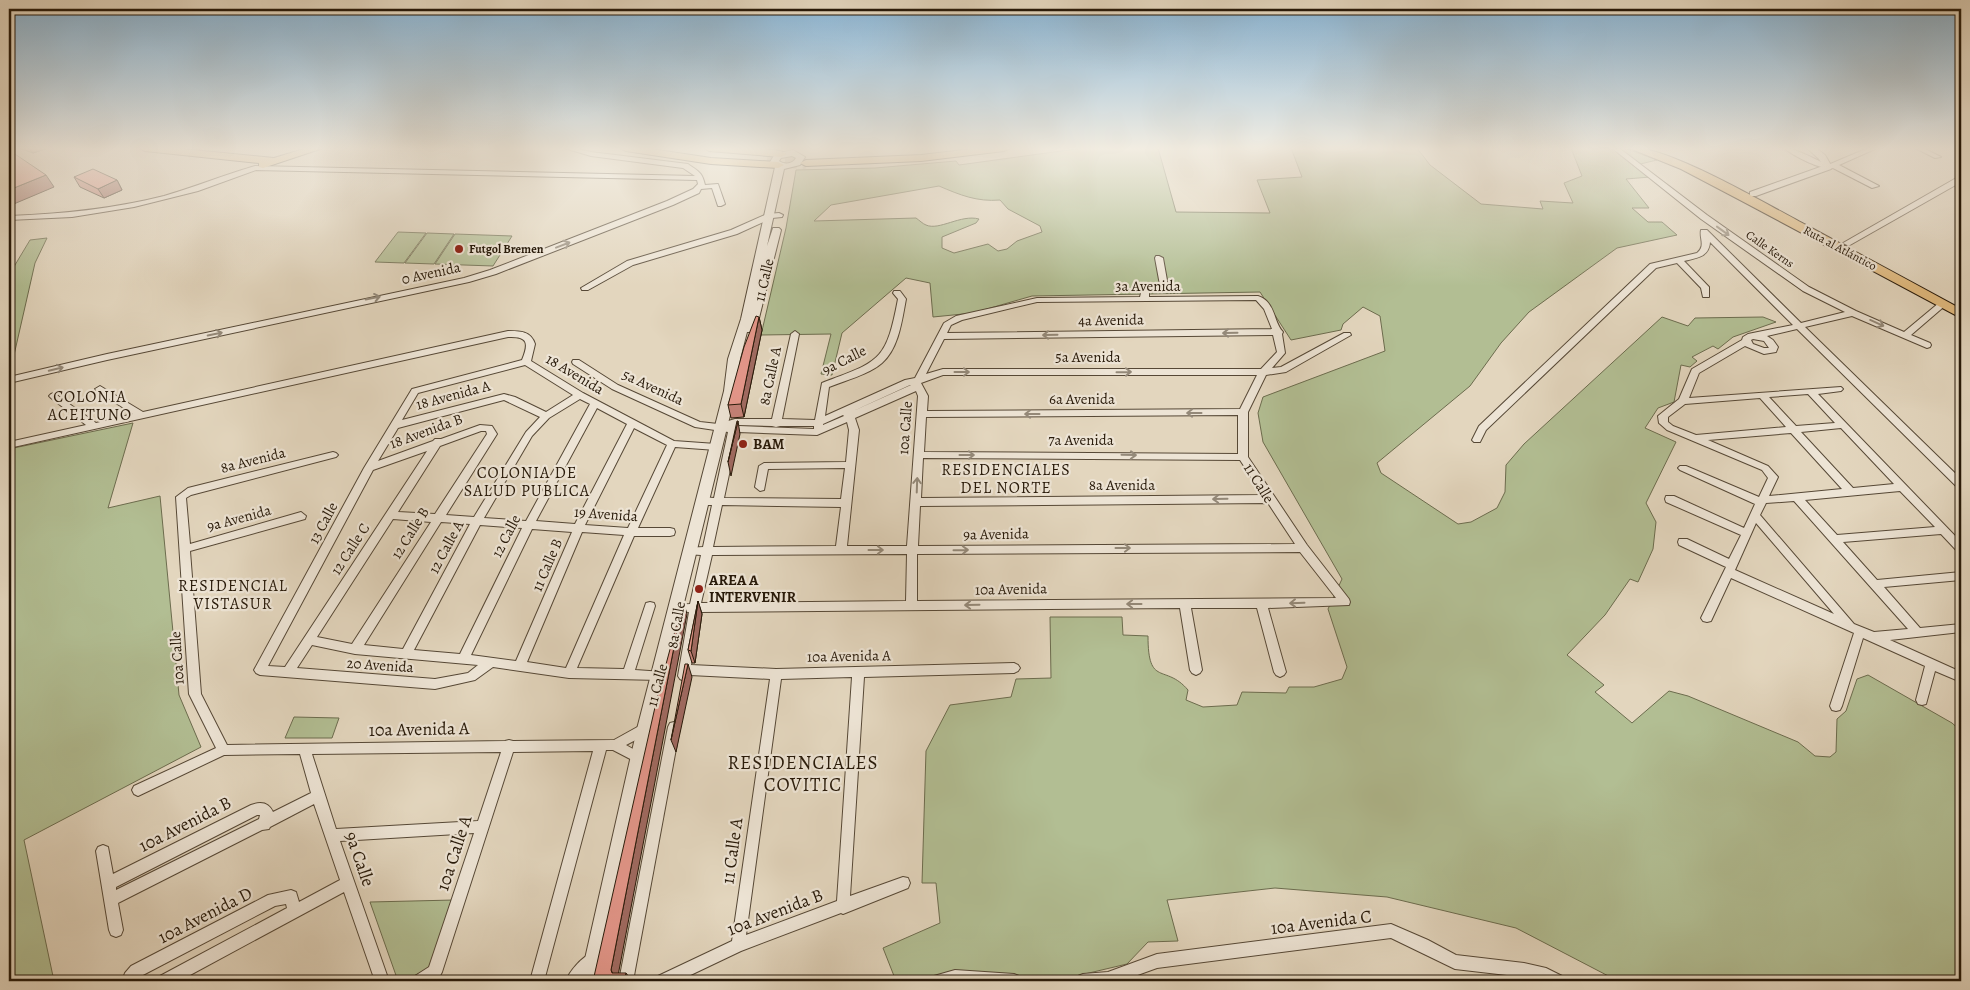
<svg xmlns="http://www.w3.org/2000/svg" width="1970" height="990" viewBox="0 0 1970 990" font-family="Alegreya,serif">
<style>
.green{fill:#b2be93;stroke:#6c6c4e;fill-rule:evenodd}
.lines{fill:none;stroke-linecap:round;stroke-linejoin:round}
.trunk-tunnel{stroke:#bdb09a;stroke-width:12;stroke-dasharray:12 6;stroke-linecap:butt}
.minor-casing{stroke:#564836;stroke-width:2}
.tertiary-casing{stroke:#564836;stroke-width:2}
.primary-casing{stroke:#271909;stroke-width:2}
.trunk-casing{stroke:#271909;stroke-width:2}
.minor{fill:#ede4d5;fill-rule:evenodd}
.tertiary{fill:#ede4d5;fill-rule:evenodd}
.primary{fill:#e2bb7f;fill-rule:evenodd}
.trunk{fill:#e2bb7f;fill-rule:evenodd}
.wall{fill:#c58278;stroke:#271909}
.shaded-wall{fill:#a06a61;stroke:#271909}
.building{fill:#e5978b;stroke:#271909}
.oneway{stroke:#948979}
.poi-dot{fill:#8f2418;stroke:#ede4d5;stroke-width:2}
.labels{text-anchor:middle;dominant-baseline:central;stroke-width:4.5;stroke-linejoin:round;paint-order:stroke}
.far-street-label{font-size:12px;fill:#271909;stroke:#ede4d5}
.far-poi-label{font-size:12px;font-weight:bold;fill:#271909;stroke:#ede4d5;text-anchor:start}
.street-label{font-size:15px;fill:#271909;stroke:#ede4d5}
.poi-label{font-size:15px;font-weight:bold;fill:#271909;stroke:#ede4d5;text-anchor:start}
.neighbourhood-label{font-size:16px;letter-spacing:1px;fill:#271909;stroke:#ede4d5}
.near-street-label{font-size:18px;fill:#271909;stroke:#ede4d5}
.near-neighbourhood-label{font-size:19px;letter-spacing:1px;fill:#271909;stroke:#ede4d5}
</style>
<rect width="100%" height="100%" fill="#e3d6be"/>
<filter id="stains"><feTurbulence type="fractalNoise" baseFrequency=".004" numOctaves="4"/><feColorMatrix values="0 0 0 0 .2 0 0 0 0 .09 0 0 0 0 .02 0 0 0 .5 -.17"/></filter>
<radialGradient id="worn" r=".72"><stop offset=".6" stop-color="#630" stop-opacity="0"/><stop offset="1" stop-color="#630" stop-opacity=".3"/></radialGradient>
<!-- green -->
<g class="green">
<path d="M1083,148H1158L1176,212L1270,213L1257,180L1302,177L1291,148H1417L1430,165L1481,204L1543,209L1540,201L1573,203L1564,183L1582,176L1571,148H1624L1657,160L1636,165L1650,177L1626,179L1649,208H1632L1648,222H1662L1677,235L1617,248L1529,312L1501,343L1470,386L1377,463L1381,473L1458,524L1471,522L1497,508L1505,492L1506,465L1524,444L1662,317L1688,326L1695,318L1763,317L1776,322L1733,337L1718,349L1713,346L1692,357L1697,361L1690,367L1681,365L1674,402L1658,408L1645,428L1676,442L1646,503L1656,522L1653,549L1638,582L1630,579L1605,615L1567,655L1604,685L1595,692L1632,723L1669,691L1688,696L1798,742L1815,756L1830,757L1836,752L1837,719L1846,711L1857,679L1868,675L1952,723L1961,731V981H1618L1516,928L1387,897L1275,888L1167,900L1178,941L1148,942L1127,964L1055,981L935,979L929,981H896L883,948L940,923L936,883H922L926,751L950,705L1011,697L1016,679L1051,678L1050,617H1122L1123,635L1148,636C1148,688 1165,663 1188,690L1186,700L1203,707L1237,705L1242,692L1286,693L1289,687H1314L1342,679L1347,667L1328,609L1342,579L1263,442L1258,413L1263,397L1385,351L1380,316L1363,307L1343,324L1341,330L1291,340L1260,292L1032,296L973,313L933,317L930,283L906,278L842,333L832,375L821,374L831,334L761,335L786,228L796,170L875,168L956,161L959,165ZM939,186C960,195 977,202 1000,200L1008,209L1040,226L1042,232L1017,241L1007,249L998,251L988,244L954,253L942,248V237L976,223L979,219C961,214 939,231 926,225C923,224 919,220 916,218L814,221L831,205Z"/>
<polygon points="398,232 426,233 404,263 375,262"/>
<polygon points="427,233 454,234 434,264 405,263"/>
<polygon points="455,234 512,236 493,266 435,264"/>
<polygon points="47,238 35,263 9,377 9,275 30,240"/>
<polygon points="133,423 108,508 160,496 179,695 201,747 24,840 54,981 9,981 9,449"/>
<polygon points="294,717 339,718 332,738 285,738"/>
<polygon points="454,900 432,966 405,981 398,981 370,902"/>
</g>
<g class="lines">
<!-- trunk-tunnel -->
<polyline class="trunk-tunnel" points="767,161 806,163"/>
<!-- minor casing -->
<g class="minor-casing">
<g id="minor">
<path d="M564,148H573L591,152L688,164C699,172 702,172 705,185L718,184L725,204L721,206H718L712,188L701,189L699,193L673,205L496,274L469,282L107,360L9,383V377L107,354L464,278L490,270L667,201L693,189L698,184L697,180L256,170L198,191L134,207L72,217L9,220V216C61,214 113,209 164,196C195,187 224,175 255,166L695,176L683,168L591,156Z"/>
<path d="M1612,148H1619L1707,215L1809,287L1856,311L1904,332L1940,302H1946L1947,304L1911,335L1930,343L1931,345L1930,347L1927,348L1852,316L1805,327L1961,479V488L1957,487L1797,329L1767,336L1773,340L1778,347L1776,352L1764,354L1745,346L1699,373L1689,398L1841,387L1843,389L1841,391L1818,394L1961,542V552L1957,551L1941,534L1843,542L1877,580L1961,572V580L1884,587L1920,628L1961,624V632L1890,640L1961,672V682L1935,671L1926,704L1922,705L1918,704L1916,700L1925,666L1863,638L1842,706L1840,710L1836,711L1832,710L1830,706L1854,633L1731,578L1711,621L1707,622L1703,621L1701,618L1726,567L1679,545L1678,542L1679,539H1687L1729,559L1741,535L1666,502L1665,499L1666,496H1674L1744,528L1755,504L1680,470L1678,468L1680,466H1686L1759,497L1768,478L1762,470L1667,430L1659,423L1658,416L1679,399L1692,369L1742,340L1743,337L1748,334L1793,325L1710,242C1709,257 1697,258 1684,261L1709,287V297H1703L1701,288L1677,263L1656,268L1486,430L1480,442H1474L1472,440L1479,426L1650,264L1697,253C1706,246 1699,238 1701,230H1707L1801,323L1845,312L1803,291L1701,219ZM1753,339L1764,341L1769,348H1764L1753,344L1751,340ZM1808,394L1835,423L1796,426L1769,397ZM1760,398L1786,427L1696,435L1673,426L1668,422V417L1685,404ZM1841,428L1894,484L1853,488L1801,432ZM1791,433L1842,489L1769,496L1778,477L1768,466L1708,440ZM1900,491L1935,527L1837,535L1805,500ZM1794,501L1908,629L1874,632L1854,624L1760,515L1766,503ZM1756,523L1834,614L1735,570Z"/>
<path d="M1784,148C1794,147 1816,160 1828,165L1868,148H1876L1875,149L1839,165L1879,186L1872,188L1833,168C1822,171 1792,155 1784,148Z"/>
<polygon points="1915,148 1923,148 1941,157 1935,158"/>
<polygon points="1958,177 1961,177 1961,182 1850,245 1847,245 1843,243"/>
<polygon points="779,213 783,215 782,217 772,218 737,234 633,265 588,290 582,290 581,288 627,261 731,230 767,214"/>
<path d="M1156,256H1159L1163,258L1168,286L1167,288L1149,292V297L1258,296C1276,302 1273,322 1283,332L1282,334L1285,353L1272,368L1281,367L1344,333H1350L1351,335L1286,372L1266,375L1248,412V457L1307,545L1349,599L1350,602L1349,605L1268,608L1286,672L1284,675L1280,677L1276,675L1274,672L1257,608H1191L1202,670L1200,673L1196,675L1192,673L1190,670L1180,608L700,612L691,665L776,669L1014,663L1018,665L1020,668L1018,671L1014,673L864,677L850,896L903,877L908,878L910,883L908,888L843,914L841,913L741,951L678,981H656L658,976L732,941L770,679L690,675L688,679L684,681L680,679L678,676L689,612L673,611L672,608L673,605L690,604L701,555L686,554L685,551L686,548L703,547L712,505H702L697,501L702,497L714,498L728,432L695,427L612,389L573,364L572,362L573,360H579L618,385L700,422L718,424L735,419H772L791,334L795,331L799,334L782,419L815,420L822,383C879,361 886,363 898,299L893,293L894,291H900L906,299C902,320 899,348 882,363C868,375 846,380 829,387L825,416L905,380L915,378L944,323L956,316L1037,298L1140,297L1142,289L1160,285L1155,258ZM1256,300L1264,309L1272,329L947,333L951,325L962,320L1037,302ZM1273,335L1277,352L1261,369H943L926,374L944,339ZM943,375H1257L1240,409L927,411L928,396L921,383ZM910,385H911L851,412ZM916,391L918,396L907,546H847L859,430L855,418ZM843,415L844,416L823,425V424ZM1238,415V454L924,452L926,417ZM847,422L849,430L846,462L764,463L759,466L755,487L760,491L764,490L768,469L845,468L841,499L724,498L738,432L817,435ZM739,425L772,426L776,427L780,426H814V429L739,426ZM923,458L1240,460L1263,495L921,498ZM1268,503L1295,544L918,546L920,506ZM722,505L841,507L836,546L713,547ZM1300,552L1336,598L917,601V554ZM907,554L906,601L701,603L712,555ZM852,677L837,901L746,935L781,679Z"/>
<path d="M508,331C520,331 531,331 535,344L531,361L583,393L674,441L716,444L721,447L716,450L675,447L638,528H670L674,529L675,532L674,535L670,536H634L577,668L624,669L646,603L650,602L654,603L655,606L635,670L664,672L666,675L664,678L660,680L569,678L493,667L475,680L435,689L260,675L256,673L254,670L364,468L412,389L522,360C529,343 528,336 508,337L9,448V442L86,425L51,398L49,396L51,394L54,393L96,423L133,414L97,391L95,389L100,386L143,412ZM525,365L573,395L546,412L515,397L504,394L402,420L418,393ZM580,399L590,404L526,521L484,518L532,436L549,418ZM504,400L540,417L526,432L474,517L446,515L497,434L492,426L480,425L441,439H435L433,441L378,461L398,428ZM597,408L627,424L575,524L536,521ZM634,428L667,445L628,528L585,525ZM481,431H486L487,434L435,514L398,512L440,446ZM427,451L285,667L268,666L373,470ZM393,519L431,522L352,644L317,637ZM441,522L470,524L403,649L364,645ZM480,525L522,528L460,654L414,650ZM532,529L572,532L516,661L471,655ZM582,532L624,535L566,668L527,662ZM312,645L355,654L478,665L468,673L435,679L297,668Z"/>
<path d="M333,452L336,453L338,455L336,457L191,495L186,498L190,544L301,512L306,516L305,519L190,551L201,694L227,745L505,741L509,740L513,741L614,740L641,725L645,724L649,725L651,729L649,733L626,745L642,754L644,758L642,762L638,763L613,750H606L544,981H530L593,751L513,752L442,972C437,984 424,982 413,981L415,976L429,967L474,833L340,841L389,981H375L344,892L179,981H158L160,976L287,908L286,904L275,906L141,976L137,981H122L125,973L131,966L268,895L291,890L296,892L299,902L340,880L314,804L270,827L269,829L262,830L118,903L123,930L121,935L116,937L111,935L109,930L96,851L98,847L103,845L108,847L113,874L251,805C261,801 269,803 273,812L311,793L300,754L224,755L138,796L134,794L132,790L134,786L216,748L189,694L176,497L188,488ZM501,752L478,821L336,829L312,754ZM257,815H260L259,819L116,890V887Z"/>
<polygon points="674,722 678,723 680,727 633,981 619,981 668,727 670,723"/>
<polygon points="1391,924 1428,940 1456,955 1524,963 1546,968 1562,976 1564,981 1542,981 1524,977 1455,969 1391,938 1157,968 1121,981 1076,981 1078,976 1083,974 1108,972 1157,954"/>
<path d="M590,954L595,956L597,961L595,966L582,981H566C569,972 581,958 590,954Z"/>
<polygon points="955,970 1014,974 1019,976 1021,981 932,981 934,976"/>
</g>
</g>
<!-- tertiary casing -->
<g class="tertiary-casing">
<g id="tertiary">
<polygon points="1807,148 1816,148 1825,155 1832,167 1831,169 1756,196 1750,196 1750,192 1823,166 1819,159"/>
<path d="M793,150L805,157L800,165L784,169L767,246L773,228H779L781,230L756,330L755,332H747L740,359L736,391L653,729L598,981H580L637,729L724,391L728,359L741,319L775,167L770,162L775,154ZM792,156L796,158C793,164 785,165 779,161L781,158Z"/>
</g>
</g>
<!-- primary casing -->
<g class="primary-casing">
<polygon id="primary" points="139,148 173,148 274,158 307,148 323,148 263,168 259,167 259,163 145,151"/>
</g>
<!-- trunk casing -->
<g class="trunk-casing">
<g id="trunk">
<polygon points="620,148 645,148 711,158 778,162 784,165 778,168 711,164 626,151"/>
<path d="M704,148C719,148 778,146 787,154L781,157L709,151Z"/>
<polygon points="980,148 1010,148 1004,151 921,161 806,166 800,163 806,160 921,155"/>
<path d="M1629,148C1664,143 1771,207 1806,225C1858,253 1910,281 1961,309V318L1740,200L1681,169Z"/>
</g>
</g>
<!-- minor -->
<use href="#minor" class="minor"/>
<!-- tertiary -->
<use href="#tertiary" class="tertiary"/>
<!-- primary -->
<use href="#primary" class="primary"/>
<!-- trunk -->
<use href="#trunk" class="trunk"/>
</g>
<!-- wall -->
<g class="wall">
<polygon points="19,148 48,148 33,153"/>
<polygon points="74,177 117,180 122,190 104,198 80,187"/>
<polygon points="759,317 762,330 744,417 731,418 728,405"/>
<polygon points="698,601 702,614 695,663 692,663 688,650"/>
</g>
<!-- shaded-wall -->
<g class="shaded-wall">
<polygon points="29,148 48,148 33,153"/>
<polygon points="46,175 54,187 9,206 9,190"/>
<polygon points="117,180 122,190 104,198 98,189"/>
<polygon points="759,317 762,330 744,417 741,404"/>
<polygon points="738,421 740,434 731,476 728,462"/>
<polygon points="683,601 687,614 617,981 611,970"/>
<polygon points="698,601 702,614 695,663 691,651"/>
<polygon points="688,664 692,677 676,752 671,740"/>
<polygon points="626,973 632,981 624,981"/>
</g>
<!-- building -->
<g class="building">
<polygon points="9,150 46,175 9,190"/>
<polygon points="93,169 117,180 98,189 74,177"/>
<polygon points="756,316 759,317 741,404 728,405 744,347"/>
<polygon points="737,421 738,421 728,462"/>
<polygon points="683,601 611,970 612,973 626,973 624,981 593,981 658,694"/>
<polygon points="698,601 691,651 688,650"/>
<polygon points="685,664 688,664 671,740"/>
</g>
<!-- one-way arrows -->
<defs><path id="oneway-shaft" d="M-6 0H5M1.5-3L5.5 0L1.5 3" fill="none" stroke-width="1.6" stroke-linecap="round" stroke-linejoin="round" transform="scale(1.25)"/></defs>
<g class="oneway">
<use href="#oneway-shaft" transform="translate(1723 231) rotate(36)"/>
<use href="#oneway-shaft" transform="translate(563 245) rotate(-21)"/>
<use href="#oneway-shaft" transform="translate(373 298) rotate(-12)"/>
<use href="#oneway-shaft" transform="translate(1877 323) rotate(24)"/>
<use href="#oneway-shaft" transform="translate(1230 333) rotate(179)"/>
<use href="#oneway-shaft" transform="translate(215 334) rotate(-12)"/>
<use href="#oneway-shaft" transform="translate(1050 335) rotate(179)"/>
<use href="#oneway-shaft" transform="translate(56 369) rotate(-14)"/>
<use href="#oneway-shaft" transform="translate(962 372)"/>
<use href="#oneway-shaft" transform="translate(1124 372) rotate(-1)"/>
<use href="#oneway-shaft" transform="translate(1194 413) rotate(180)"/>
<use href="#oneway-shaft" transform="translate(1032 414) rotate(-180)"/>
<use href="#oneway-shaft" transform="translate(967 455)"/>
<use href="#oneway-shaft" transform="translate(1129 455) rotate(1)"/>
<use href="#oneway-shaft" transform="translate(917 485) rotate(-88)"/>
<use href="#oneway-shaft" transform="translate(1220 499) rotate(179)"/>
<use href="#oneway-shaft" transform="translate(1123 548)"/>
<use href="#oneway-shaft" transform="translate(876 550)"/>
<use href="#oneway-shaft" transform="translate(961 550) rotate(-1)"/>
<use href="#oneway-shaft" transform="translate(1297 603) rotate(178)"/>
<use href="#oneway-shaft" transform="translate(1134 604) rotate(-180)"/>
<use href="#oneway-shaft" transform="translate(972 605) rotate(179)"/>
</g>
<!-- sky -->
<linearGradient id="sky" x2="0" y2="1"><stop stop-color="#88b5d6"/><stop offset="0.52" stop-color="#f2ede2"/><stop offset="1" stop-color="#f2ede2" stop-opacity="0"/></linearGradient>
<rect width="1970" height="286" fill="url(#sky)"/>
<!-- markers -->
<g class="poi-dot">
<circle cx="459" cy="249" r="5"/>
<circle cx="743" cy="444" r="5"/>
<circle cx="699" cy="589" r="5"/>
</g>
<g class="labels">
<!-- far-street labels -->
<g class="far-street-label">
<text transform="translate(1840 248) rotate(28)">Ruta al Atlántico</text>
<text transform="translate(1770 249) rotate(35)">Calle Kerns</text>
</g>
<!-- far-poi labels -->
<g class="far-poi-label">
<text x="469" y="249">Futgol Bremen</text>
</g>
<!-- street labels -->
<g class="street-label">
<text transform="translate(431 273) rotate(-12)">0 Avenida</text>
<text transform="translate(764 280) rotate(-77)">11 Calle</text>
<text x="1148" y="286">3a Avenida</text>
<text transform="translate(1111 320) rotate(-1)">4a Avenida</text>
<text x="1088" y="357">5a Avenida</text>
<text transform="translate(844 360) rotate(-27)">9a Calle</text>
<text transform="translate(575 374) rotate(31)">18 Avenida</text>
<text transform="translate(770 376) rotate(-78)">8a Calle A</text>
<text transform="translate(653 387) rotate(25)">5a Avenida</text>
<text transform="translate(453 395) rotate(-15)">18 Avenida A</text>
<text x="1082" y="399">6a Avenida</text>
<text transform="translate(905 428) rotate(-86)">10a Calle</text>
<text transform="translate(426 431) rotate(-20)">18 Avenida B</text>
<text x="1081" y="440">7a Avenida</text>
<text transform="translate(253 460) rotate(-14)">8a Avenida</text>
<text transform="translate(1259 483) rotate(58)">11 Calle</text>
<text x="1122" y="485">8a Avenida</text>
<text transform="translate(606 514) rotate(4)">19 Avenida</text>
<text transform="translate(239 518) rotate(-15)">9a Avenida</text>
<text transform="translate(323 523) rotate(-62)">13 Calle</text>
<text transform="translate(410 533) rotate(-58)">12 Calle B</text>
<text transform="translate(996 534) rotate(-1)">9a Avenida</text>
<text transform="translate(506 536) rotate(-63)">12 Calle</text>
<text transform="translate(446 547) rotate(-62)">12 Calle A</text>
<text transform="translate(350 549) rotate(-57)">12 Calle C</text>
<text transform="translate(547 565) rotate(-67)">11 Calle B</text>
<text transform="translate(1011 589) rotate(-1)">10a Avenida</text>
<text transform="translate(676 625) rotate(-80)">8a Calle</text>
<text transform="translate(849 656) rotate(-1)">10a Avenida A</text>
<text transform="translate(177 658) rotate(-94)">10a Calle</text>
<text transform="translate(380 665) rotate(4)">20 Avenida</text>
<text transform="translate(657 685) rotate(-75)">11 Calle</text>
</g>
<!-- poi labels -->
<g class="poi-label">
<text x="753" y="444">BAM</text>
<text x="709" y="580">AREA A<tspan x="709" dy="17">INTERVENIR</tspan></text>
</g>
<!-- neighbourhood labels -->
<g class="neighbourhood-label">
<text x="90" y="397">COLONIA<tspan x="90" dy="18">ACEITUNO</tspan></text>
<text x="1006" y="470">RESIDENCIALES<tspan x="1006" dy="18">DEL NORTE</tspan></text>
<text x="527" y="473">COLONIA DE<tspan x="527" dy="18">SALUD PUBLICA</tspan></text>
<text x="233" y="586">RESIDENCIAL<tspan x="233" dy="18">VISTASUR</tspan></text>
</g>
<!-- near-street labels -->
<g class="near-street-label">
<text transform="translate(419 729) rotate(-1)">10a Avenida A</text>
<text transform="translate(185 824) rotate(-27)">10a Avenida B</text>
<text transform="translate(732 851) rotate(-82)">11 Calle A</text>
<text transform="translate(454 853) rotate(-72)">10a Calle A</text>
<text transform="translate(360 859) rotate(71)">9a Calle</text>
<text transform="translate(775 912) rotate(-21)">10a Avenida B</text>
<text transform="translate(205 915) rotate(-27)">10a Avenida D</text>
<text transform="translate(1321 922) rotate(-7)">10a Avenida C</text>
</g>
<!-- near-neighbourhood labels -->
<g class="near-neighbourhood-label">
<text x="803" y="763">RESIDENCIALES<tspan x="803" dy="22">COVITIC</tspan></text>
</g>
</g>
<!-- margin -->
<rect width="1970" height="990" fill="none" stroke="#e3d6be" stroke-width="30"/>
<rect x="10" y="10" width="1950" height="970" fill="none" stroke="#271909" stroke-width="2.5"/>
<rect x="15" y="15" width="1940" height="960" fill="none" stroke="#271909"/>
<rect width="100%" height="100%" filter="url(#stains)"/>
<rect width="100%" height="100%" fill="url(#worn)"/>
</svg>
